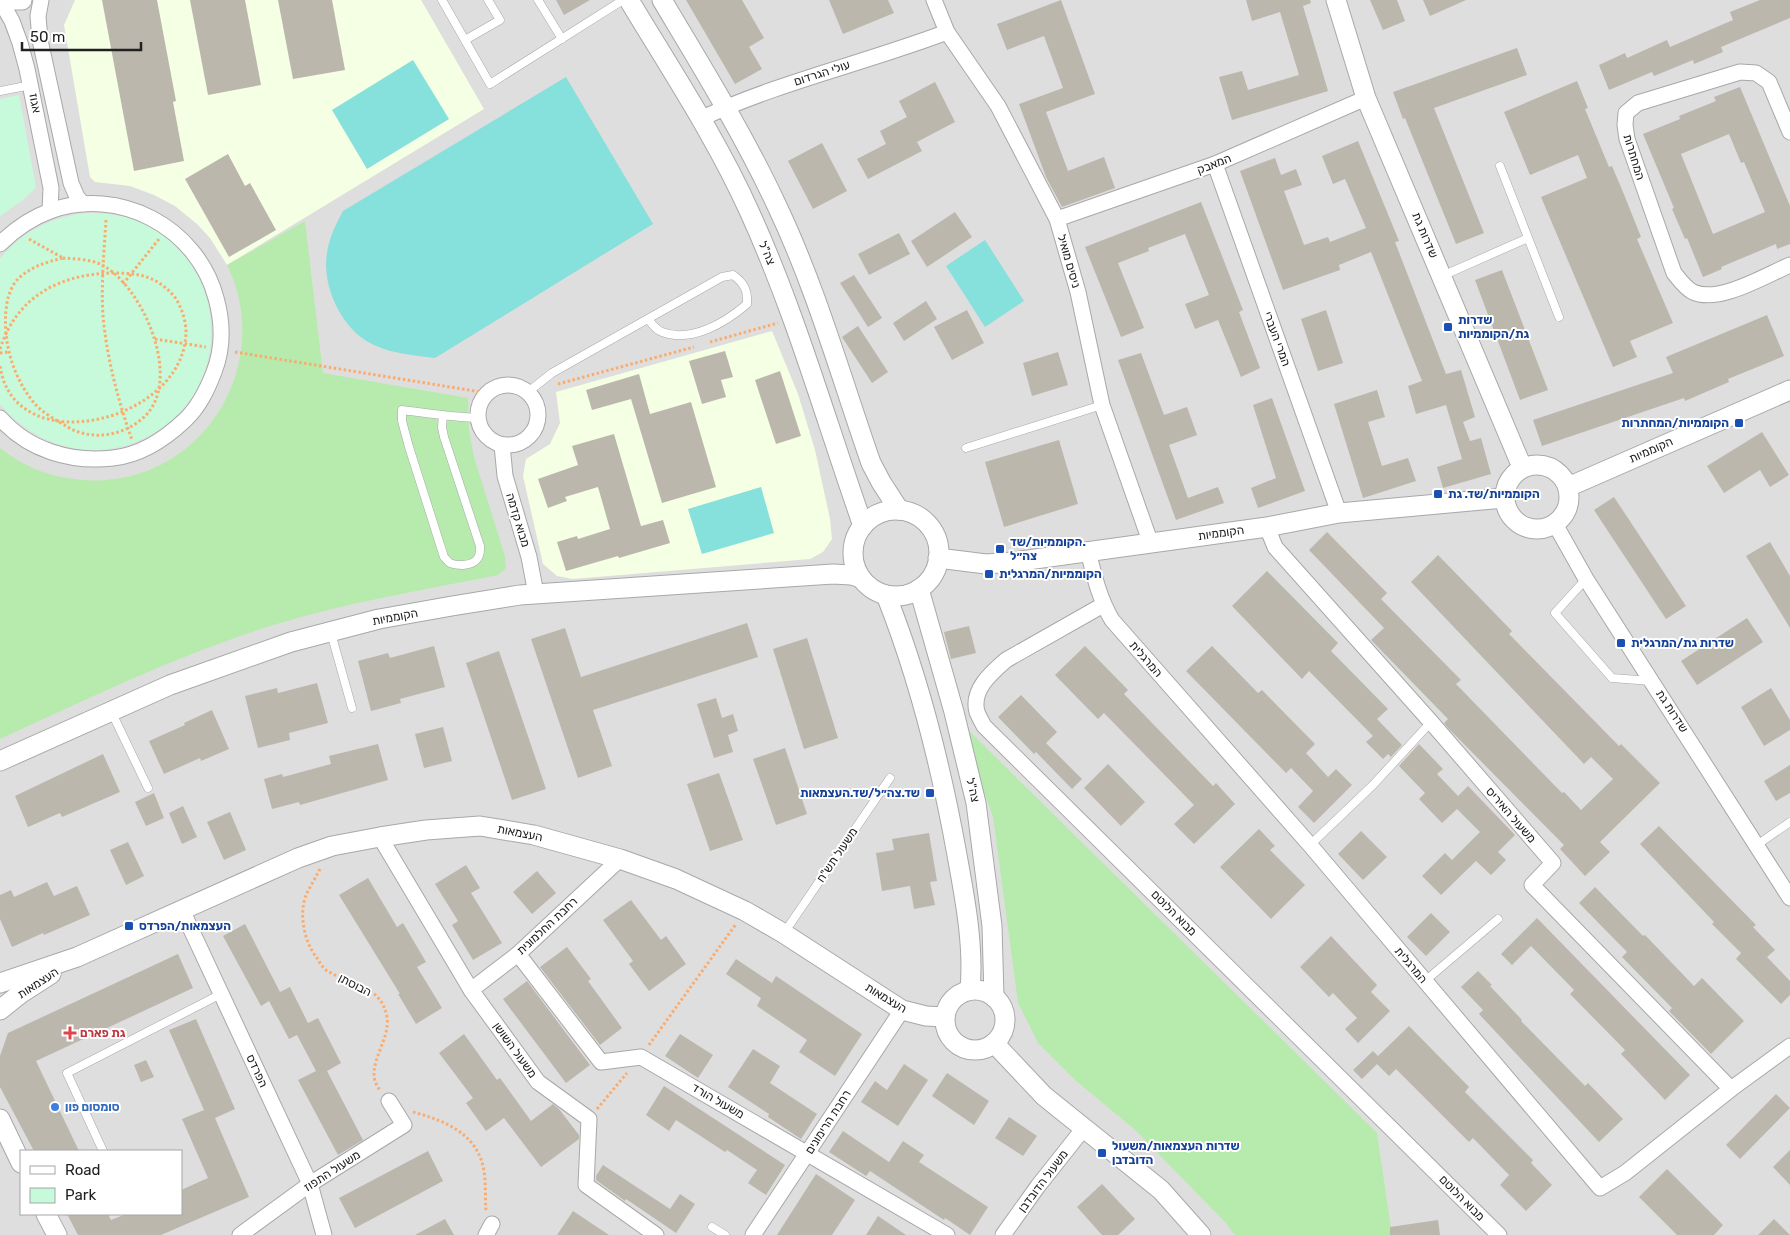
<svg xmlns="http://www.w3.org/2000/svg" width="1790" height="1235" viewBox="0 0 1790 1235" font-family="Rubik,'Noto Sans Hebrew',sans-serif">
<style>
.residential{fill:#dfdede;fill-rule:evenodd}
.education{fill:#f5ffe3}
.grass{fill:#b7ebae}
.park{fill:#c6fadb}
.pitch{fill:#86e0db}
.building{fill:#bbb7ad;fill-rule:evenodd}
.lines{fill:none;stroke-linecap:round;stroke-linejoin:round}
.service-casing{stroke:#a8a8a8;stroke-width:9}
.minor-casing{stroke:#a8a8a8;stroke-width:17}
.tertiary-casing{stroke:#a8a8a8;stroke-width:21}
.path{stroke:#faac6f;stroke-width:3;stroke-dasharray:2.5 2.5;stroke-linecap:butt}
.service{stroke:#fff;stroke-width:8}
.minor{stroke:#fff;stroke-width:15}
.tertiary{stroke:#fff;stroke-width:19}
.transit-dot{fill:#1a4fb4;stroke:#fff;stroke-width:2}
.health-dot{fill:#e0444e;stroke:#fff;stroke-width:2}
.shop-dot{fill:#3f7fe0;stroke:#fff;stroke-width:2}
.labels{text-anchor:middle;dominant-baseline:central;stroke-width:4;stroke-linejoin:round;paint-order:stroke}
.street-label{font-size:12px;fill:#212121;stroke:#fff}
.transit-label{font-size:12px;font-weight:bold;fill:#164399;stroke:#fff;text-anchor:start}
.health-label{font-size:12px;font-weight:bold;fill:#be3a42;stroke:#fff;text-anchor:start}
.shop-label{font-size:12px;font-weight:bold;fill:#366cbe;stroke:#fff;text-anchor:start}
</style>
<rect width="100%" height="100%" fill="#f1f1e8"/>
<!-- residential -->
<path class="residential" d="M0,0H1790V1235H0ZM21,1151H181V1214H21Z"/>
<!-- education -->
<g class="education">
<polygon points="75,0 421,0 484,109 227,265 210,238 197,224 175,206 154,195 130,186 95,182 90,177 64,25"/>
<polygon points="772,331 798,394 815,450 830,519 832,539 823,552 810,559 573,579 557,576 543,564 523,476 526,459 550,444 560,423 556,392"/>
</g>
<!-- grass -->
<g class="grass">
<path d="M305,221L323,373L468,398L469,430L474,457L505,556L506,568L498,575C428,589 357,601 287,621C188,650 94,696 0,739V448C24,467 52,478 83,480C198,489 277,368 227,265Z"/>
<polygon points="959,721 1377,1133 1392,1235 1235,1235 1225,1222 1134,1129 1075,1080 1038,1043 1018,1003 993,817"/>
</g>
<!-- park -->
<g class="park">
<polygon points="19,95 36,187 23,200 0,216 0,99"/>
<path d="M84,213C104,213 124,214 143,223C233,267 235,396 143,439C126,447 107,451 88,450C52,447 24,432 0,404V259C21,232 50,218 84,213Z"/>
</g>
<!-- pitch -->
<g class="pitch">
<polygon points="413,60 449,119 367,169 332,110"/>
<path d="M566,77L653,224L435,358C411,355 383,353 362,338C338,320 322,283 327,253C329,238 336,224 343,211Z"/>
<polygon points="985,240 1024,301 985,327 946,266"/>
<polygon points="761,487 774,533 702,554 688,509"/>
</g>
<!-- building -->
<g class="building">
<polygon points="102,0 157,0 176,101 173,102 184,161 134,171"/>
<polygon points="190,0 245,0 261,85 208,95"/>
<polygon points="278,0 332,0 345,70 293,79"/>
<polygon points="556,0 590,0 564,15"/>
<polygon points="686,0 742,0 764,38 749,47 762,69 735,84"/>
<polygon points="829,0 888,0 894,13 843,34"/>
<polygon points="1061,0 1095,94 1046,112 1068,171 1104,157 1115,188 1062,207 1046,177 1019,104 1063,88 1044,36 1007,50 997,24"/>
<polygon points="1246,0 1310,0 1311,3 1303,6 1328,91 1232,120 1219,77 1242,71 1248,90 1299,75 1280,12 1252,21"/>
<polygon points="1370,0 1397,0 1405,21 1383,30"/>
<polygon points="1423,0 1466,0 1430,16"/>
<polygon points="1760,0 1790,0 1790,18 1721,47 1723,52 1694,64 1693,60 1654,76 1652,72 1609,90 1599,65 1625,53 1627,58 1667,40 1670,47 1733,20 1730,12"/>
<polygon points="1517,48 1527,75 1434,108 1484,233 1456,244 1405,118 1403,119 1393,92"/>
<polygon points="1577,81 1588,108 1585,109 1609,167 1612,166 1623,192 1641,237 1637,239 1673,323 1630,341 1637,357 1613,367 1541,197 1587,178 1578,155 1530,175 1504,112"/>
<polygon points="935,82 955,122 917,142 922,151 868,179 857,159 886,144 880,131 907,117 899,101"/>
<path d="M1740,87L1790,206V244L1777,249L1776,244L1721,267L1722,269L1703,277L1687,238L1685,239L1672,209L1674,208L1643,134L1680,119L1679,116L1716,101L1714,97ZM1729,134L1741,163L1744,162L1765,212L1713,234L1681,154Z"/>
<polygon points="1358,141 1399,241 1395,242 1446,374 1461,370 1475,417 1463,422 1470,441 1481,438 1491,474 1443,488 1437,467 1462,459 1446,405 1416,414 1408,386 1422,381 1371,252 1339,265 1340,270 1283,290 1240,171 1275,158 1281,175 1296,169 1302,185 1284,191 1304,245 1328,237 1330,242 1366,228 1345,179 1333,184 1322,156"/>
<polygon points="822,143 847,191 813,209 788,161"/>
<polygon points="228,154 245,186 250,183 276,230 229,257 185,179"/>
<polygon points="1201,202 1243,310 1239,312 1260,368 1241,377 1218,320 1195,329 1185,304 1209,295 1185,234 1148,248 1149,251 1118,263 1144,328 1121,337 1085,247"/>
<polygon points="955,212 972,237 927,267 911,241"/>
<polygon points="899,233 910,254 869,275 858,254"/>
<polygon points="1502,270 1548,390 1520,400 1475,280"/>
<polygon points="854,275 882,318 868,327 840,283"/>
<polygon points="926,301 937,319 904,341 893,323"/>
<polygon points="967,310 984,343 952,360 934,327"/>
<polygon points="1326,310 1343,363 1318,371 1301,319"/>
<polygon points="1767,315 1784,356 1728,379 1729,382 1685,401 1684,398 1542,446 1533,420 1673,373 1666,357"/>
<polygon points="858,326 888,372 872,383 842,337"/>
<polygon points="725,351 733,377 721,380 726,397 702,404 689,361"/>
<polygon points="1058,352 1068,385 1032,396 1023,363"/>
<polygon points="1141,353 1164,415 1187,407 1197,435 1169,445 1188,498 1218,487 1224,503 1176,520 1118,360"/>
<polygon points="780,371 801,436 776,444 755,380"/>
<polygon points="639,374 650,414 691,402 716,487 662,503 631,399 592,410 586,390"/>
<polygon points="1377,390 1385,417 1368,422 1382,466 1408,458 1416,481 1363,498 1334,404"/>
<polygon points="1272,398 1305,491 1258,508 1251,488 1276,478 1253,405"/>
<polygon points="1762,432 1789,475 1770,487 1760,470 1724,493 1707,466"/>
<polygon points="614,434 641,526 663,520 670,543 619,558 618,556 566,571 557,542 577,536 578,539 610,529 598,487 565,497 567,501 548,508 538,479 578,465 572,446"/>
<polygon points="1059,440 1078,504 1004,527 985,462"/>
<polygon points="1614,497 1686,606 1666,619 1594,510"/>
<polygon points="1327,532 1387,593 1381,599 1461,680 1456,684 1562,793 1564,792 1581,810 1613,779 1591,757 1584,764 1411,582 1438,555 1512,631 1509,634 1619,746 1621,744 1660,783 1600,842 1610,852 1585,876 1560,849 1564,845 1448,728 1444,723 1448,719 1371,640 1384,628 1309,550"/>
<polygon points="1770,542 1790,576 1790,628 1746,556"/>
<polygon points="1267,571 1338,643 1331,651 1388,709 1377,719 1402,745 1391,757 1388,754 1383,759 1366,742 1373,736 1309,671 1302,679 1232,606"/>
<polygon points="1747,618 1763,642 1697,685 1681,661"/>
<polygon points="747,623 758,657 593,710 612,766 578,778 531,639 565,628 581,677"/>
<polygon points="969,626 976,653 951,659 944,632"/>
<polygon points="807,638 838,738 804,749 773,649"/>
<polygon points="434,646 445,687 400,699 401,703 371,711 358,661 388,653 390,658"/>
<polygon points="1085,646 1128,690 1124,694 1213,786 1216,783 1235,804 1194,844 1174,824 1194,805 1104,713 1098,719 1055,675"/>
<polygon points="1212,646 1258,693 1262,690 1315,744 1306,753 1328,777 1336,769 1352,785 1314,823 1298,807 1313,791 1291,768 1286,773 1186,671"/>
<polygon points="499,651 546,789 512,800 466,663"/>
<polygon points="317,683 328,723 289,733 290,740 258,748 245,696 277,688 278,693"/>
<polygon points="1771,688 1790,720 1790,730 1764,746 1741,707"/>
<polygon points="1021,695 1057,732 1046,743 1082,779 1072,789 1036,752 1034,754 998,717"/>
<polygon points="716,698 722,718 733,714 738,731 728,735 733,752 714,758 697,704"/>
<polygon points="212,710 229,749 201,761 200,758 164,774 149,741 185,725 184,723"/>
<polygon points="443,727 452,761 424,768 415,734"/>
<polygon points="378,744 388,780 300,805 299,802 272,809 264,779 282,774 283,777 331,764 329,756"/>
<polygon points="1419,744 1443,769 1437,774 1458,796 1468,786 1515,835 1498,852 1506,860 1491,875 1476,861 1441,895 1422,876 1445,853 1452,860 1480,832 1457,809 1442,823 1419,799 1425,793 1399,766"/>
<polygon points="785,748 807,814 776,825 753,759"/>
<polygon points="103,754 120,792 62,817 60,813 28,827 15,796"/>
<polygon points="1108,764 1145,802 1121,826 1084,788"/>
<polygon points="1790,765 1790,793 1776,801 1764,781"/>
<polygon points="719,773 743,840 710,851 687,784"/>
<polygon points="154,793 164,818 146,826 135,802"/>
<polygon points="183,806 197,837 182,844 169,813"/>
<polygon points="230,812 246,850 224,860 207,822"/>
<polygon points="1659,826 1756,925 1753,927 1775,950 1767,957 1790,981 1790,995 1781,1004 1736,959 1741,953 1712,924 1714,922 1640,844"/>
<polygon points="1259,829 1275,846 1270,850 1305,885 1271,919 1220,867"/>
<polygon points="1361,831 1387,857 1363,880 1338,854"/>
<polygon points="929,833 937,881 930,882 935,905 914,909 910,886 882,891 876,853 894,850 892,839"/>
<polygon points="128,842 144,876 126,885 110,850"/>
<polygon points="466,865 480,888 471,893 502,943 473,960 452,925 458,921 435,884"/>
<polygon points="537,871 556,893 532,914 513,892"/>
<polygon points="368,878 397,927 403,923 426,962 417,967 442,1008 416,1024 398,994 400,994 339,895"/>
<polygon points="47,882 54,896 77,886 90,915 44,935 43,933 12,947 0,919 0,895 11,890 14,897"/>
<polygon points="1595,887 1643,936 1645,935 1694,986 1702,978 1744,1021 1711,1054 1669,1011 1672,1008 1622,957 1627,952 1579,903"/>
<polygon points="631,900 661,940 666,936 686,964 649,991 629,964 633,961 603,920"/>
<polygon points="1431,913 1450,932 1426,956 1407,937"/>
<polygon points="1537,918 1690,1075 1665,1100 1621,1054 1625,1050 1570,994 1574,990 1531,946 1512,965 1501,954"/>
<polygon points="245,924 280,992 290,987 308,1023 318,1018 341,1063 327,1071 363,1140 338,1155 298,1080 316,1071 297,1035 289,1039 269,1001 261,1006 223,936"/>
<polygon points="1331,936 1377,985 1371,992 1390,1011 1358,1043 1345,1029 1357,1018 1333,993 1329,997 1300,967"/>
<polygon points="567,947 591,979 588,981 622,1028 600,1045 540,967"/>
<polygon points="178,954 193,988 36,1061 79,1151 34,1151 0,1087 0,1056 8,1033"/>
<polygon points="736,959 772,983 776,976 862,1034 835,1076 799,1052 807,1040 757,1006 761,998 726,974"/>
<polygon points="1478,971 1492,985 1490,986 1522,1020 1521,1021 1585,1086 1588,1083 1623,1119 1599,1142 1479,1014 1483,1010 1461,987"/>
<polygon points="527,981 590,1065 566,1083 503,999"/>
<polygon points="196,1019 235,1109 215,1118 249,1197 161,1235 78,1235 67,1214 108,1214 111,1220 126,1214 181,1214 181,1190 208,1178 182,1119 204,1110 169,1030"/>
<polygon points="1409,1026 1469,1087 1465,1092 1533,1160 1531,1163 1552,1185 1526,1211 1500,1185 1509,1175 1473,1138 1469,1142 1396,1069 1389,1076 1377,1064 1362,1079 1353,1070 1373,1051 1378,1056"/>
<polygon points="464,1034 497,1080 500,1078 531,1121 553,1104 559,1109 579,1135 579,1139 541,1167 504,1118 486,1131 466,1103 473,1098 439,1053"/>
<polygon points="680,1034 713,1055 698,1078 665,1056"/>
<polygon points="753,1049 780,1066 770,1083 817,1114 801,1139 768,1117 769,1114 728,1087"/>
<polygon points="146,1060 154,1077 141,1082 134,1065"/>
<polygon points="904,1064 928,1080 898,1126 861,1102 875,1081 887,1090"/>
<polygon points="947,1073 989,1101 974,1125 932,1096"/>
<polygon points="664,1086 785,1165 766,1195 748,1183 757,1170 727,1150 725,1152 676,1120 669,1131 646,1115"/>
<polygon points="1776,1094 1790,1108 1740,1159 1726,1145"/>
<polygon points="1009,1117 1037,1136 1023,1156 995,1138"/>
<polygon points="843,1131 889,1162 903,1141 924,1155 919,1162 988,1207 970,1235 945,1218 944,1220 870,1171 866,1176 829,1152"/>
<polygon points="1790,1150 1790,1185 1773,1167"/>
<polygon points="428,1151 443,1181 355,1228 339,1198"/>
<polygon points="603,1165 670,1209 680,1194 695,1204 676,1233 626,1199 625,1201 596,1180 596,1176"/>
<polygon points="1667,1169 1723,1225 1714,1235 1677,1235 1639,1197"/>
<polygon points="816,1174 855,1200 832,1235 777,1235"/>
<polygon points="1102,1184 1135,1219 1118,1235 1102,1235 1077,1207"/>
<polygon points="573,1211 609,1235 557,1235"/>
<polygon points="878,1216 906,1235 866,1235"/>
<polygon points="445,1219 454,1235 415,1235"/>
<polygon points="1774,1219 1790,1235 1758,1235"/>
<polygon points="1438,1220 1440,1235 1390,1235 1390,1227"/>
</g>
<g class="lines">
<!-- service casing -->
<g class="service-casing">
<g id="service">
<polyline points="442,0 490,84 623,0"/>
<polyline points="538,0 562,39"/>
<polyline points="465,40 500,20 488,0"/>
<polyline points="0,91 31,85"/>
<polyline points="1500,166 1559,317"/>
<polyline points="1442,276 1528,238"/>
<path d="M528,392L552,373L722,277L733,275C744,283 748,290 747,304C725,323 691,343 662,332C656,330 652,324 648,319"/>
<path d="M443,415L442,427L444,437L480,546C481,559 475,564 463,565C459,565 454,565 450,563C448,562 446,559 444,557L409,447L402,421V410C427,413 453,417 478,418"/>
<polyline points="966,448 1102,405"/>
<polyline points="1586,579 1555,613 1612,678 1651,681"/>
<polyline points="331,633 352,708"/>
<polyline points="111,711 148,788"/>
<polyline points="1310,845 1373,785 1431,722"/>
<polyline points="1757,845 1790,822"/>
<polyline points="784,933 890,778"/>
<polyline points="1425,981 1498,919"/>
<polyline points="103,1151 67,1073 221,994"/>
<polyline points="712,1227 725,1235"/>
</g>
</g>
<!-- minor casing -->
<g class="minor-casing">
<g id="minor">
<polyline points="0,0 12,21 20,43 27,69 51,188 50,211"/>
<polyline points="41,0 38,16 40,40 71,183 77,197 83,204"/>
<polyline points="934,0 947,32 998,106 1057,219 1078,292 1102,405 1151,544"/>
<path d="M700,119C779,82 865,63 947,32"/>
<path d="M1790,132L1769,82L1756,73L1740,72L1638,103L1626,113L1625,125L1627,139L1674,273C1679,279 1685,288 1693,292C1719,304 1766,275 1790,265"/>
<polyline points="1215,164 1339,513"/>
<polyline points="1057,219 1215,164 1366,98"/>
<path d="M0,244C14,230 31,218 50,211C119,186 197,227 216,298C223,323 223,349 214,372C207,390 199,407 185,420C165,439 141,455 113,458C71,463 28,450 0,418"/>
<circle cx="508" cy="415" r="30"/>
<polyline points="502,445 505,476 529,557 536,594"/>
<polyline points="1555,524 1586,579 1790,898"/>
<polyline points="1267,527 1275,547 1431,722 1553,863 1532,885 1731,1089"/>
<path d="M1088,551C1094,575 1099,598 1112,620L1310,845L1600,1188L1625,1173L1731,1089L1790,1046"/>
<path d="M1103,605L1006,660C991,673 971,690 977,712C979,717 982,722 984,726L1499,1235"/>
<polyline points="380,837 471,990 538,1082 589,1119 586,1185 656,1235"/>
<polyline points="182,910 310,1184 324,1235"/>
<polyline points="518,954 601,1062 641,1057 947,1235"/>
<polyline points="471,990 518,954 620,859"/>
<polyline points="240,1235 310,1184 404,1125 389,1101"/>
<polyline points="486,1235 492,1224"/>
<polyline points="753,1235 902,1010"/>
<polyline points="1003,1235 1038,1186 1084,1128"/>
</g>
</g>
<!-- tertiary casing -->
<g class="tertiary-casing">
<g id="tertiary">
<polyline points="8,0 22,0"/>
<path d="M629,0C671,70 717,139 750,213C796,314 826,421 863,526"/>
<path d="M662,0C702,67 744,135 777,206C816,288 841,377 871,463L881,482L899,510"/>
<polyline points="1336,0 1366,98 1522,467"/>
<circle cx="1537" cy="497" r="32"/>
<polyline points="1568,487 1790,390"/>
<circle cx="896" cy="553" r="43"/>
<polyline points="938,558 986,564 1013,562 1267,527 1339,513 1504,498"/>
<polyline points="919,589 954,712 976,803 992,926 994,997"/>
<path d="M886,595C919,678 941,766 957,855C965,899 974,945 970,990"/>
<polyline points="0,761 170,685 291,642 379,619 452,606 520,595 833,574 851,575 861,578"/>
<polyline points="0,983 77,957 298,858 332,846 380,837 426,830 480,826 534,835 620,859 676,879 745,911 783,933 902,1010 926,1016 945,1017"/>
<circle cx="975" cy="1020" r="30"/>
<polyline points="0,1010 20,994 51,974"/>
<polyline points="994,1043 1044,1096 1161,1190 1201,1235"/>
<polyline points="0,1119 21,1163"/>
<polyline points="46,1214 57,1235"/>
</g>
</g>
<!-- path -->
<g class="path">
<path d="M106,220C104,252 101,284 103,316C107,359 118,400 132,440"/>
<polyline points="29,239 63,258"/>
<path d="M63,258C76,259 92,259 104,266C144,289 184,382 143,418C125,434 98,440 76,431C70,429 65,425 59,422C51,417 41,411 35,404C11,376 0,333 8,298C10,291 14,282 19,278C32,266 47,262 63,258Z"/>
<polyline points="123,284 159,239"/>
<polyline points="155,339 206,347"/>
<polyline points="710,342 778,323"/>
<path d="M0,349C17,296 60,274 113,273C139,273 156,276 174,296C181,305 186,321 186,332C185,423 12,463 0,365"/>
<polyline points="235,352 487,393"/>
<polyline points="0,353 8,352"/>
<polyline points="558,384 694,347"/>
<path d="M320,869C316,877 311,885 307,893C298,912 304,942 317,958C320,963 324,970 329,972C352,985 381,985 387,1017C391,1041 362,1069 380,1090"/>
<polyline points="649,1045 736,924"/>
<polyline points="597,1109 627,1073"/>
<path d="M413,1112C446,1121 478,1134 484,1171C486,1184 485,1198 486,1211"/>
</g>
<!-- service -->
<use href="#service" class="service"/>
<!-- minor -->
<use href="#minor" class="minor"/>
<!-- tertiary -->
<use href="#tertiary" class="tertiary"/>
</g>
<!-- markers -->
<g class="transit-dot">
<rect x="1443" y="322" width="10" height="10" rx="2.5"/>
<rect x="1734" y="418" width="10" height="10" rx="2.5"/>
<rect x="1433" y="489" width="10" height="10" rx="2.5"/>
<rect x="995" y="544" width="10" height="10" rx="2.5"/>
<rect x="984" y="569" width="10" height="10" rx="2.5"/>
<rect x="1616" y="638" width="10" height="10" rx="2.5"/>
<rect x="925" y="788" width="10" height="10" rx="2.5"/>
<rect x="124" y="921" width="10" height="10" rx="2.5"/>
<rect x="1097" y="1148" width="10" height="10" rx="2.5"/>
</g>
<path class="health-dot" d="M67.5 1025.5h5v5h5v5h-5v5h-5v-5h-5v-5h5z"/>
<circle class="shop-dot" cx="55" cy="1107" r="5"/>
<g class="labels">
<!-- street labels -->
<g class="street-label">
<text transform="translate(822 73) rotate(-18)">עולי הגרדום</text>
<text transform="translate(35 103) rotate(79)">אגוז</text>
<text transform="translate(1634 157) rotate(73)">המחתרות</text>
<text transform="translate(1214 164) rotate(-21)">המאבק</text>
<text transform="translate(1425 235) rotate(67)">שדרות גת</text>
<text transform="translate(767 253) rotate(67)">צה"ל</text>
<text transform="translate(1069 261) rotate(74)">ניסים מואיל</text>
<text transform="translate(1277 339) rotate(70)">המרי העברי</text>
<text transform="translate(1651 450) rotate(-24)">הקוממיות</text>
<text transform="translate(518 520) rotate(73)">מבוא קדמה</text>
<text transform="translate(1221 533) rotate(-8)">הקוממיות</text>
<text transform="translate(395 617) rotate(-11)">הקוממיות</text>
<text transform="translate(1146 659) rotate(49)">המרגלית</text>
<text transform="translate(1672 711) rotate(57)">שדרות גת</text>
<text transform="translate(973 790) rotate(77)">צה"ל</text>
<text transform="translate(1511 815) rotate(49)">משעול האיריס</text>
<text transform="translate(520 833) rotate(11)">העצמאות</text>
<text transform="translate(837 855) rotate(-56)">משעול תש"ח</text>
<text transform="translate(1174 913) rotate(45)">מבוא הלוטם</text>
<text transform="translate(547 926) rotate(-43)">רחבת החלמונית</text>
<text transform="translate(1411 965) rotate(50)">המרגלית</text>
<text transform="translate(38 983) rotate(-33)">העצמאות</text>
<text transform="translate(355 985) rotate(27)">הבוסתן</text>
<text transform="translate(886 998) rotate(31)">העצמאות</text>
<text transform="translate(515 1050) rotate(54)">משעול השושן</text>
<text transform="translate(257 1071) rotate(65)">הפרדס</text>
<text transform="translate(718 1101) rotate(30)">משעול הורד</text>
<text transform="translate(828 1122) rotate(-57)">רחבת הרימונים</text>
<text transform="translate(332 1171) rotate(-33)">משעול התפוז</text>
<text transform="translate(1043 1181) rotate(-53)">משעול הדובדבן</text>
<text transform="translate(1462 1198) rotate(45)">מבוא הלוטם</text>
</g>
<!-- transit labels -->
<g class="transit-label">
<text x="1458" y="320">שדרות<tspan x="1458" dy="14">גת/הקוממיות</tspan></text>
<text x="1729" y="423" text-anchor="end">הקוממיות/המחתרות</text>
<text x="1448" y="494">הקוממיות/שד. גת</text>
<text x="1010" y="542">הקוממיות/שד.<tspan x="1010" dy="14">צה״ל</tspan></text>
<text x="999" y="574">הקוממיות/המרגלית</text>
<text x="1631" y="643">שדרות גת/המרגלית</text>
<text x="920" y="793" text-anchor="end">שד.צה״ל/שד.העצמאות</text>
<text x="139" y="926">העצמאות/הפרדס</text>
<text x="1112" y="1146">שדרות העצמאות/משעול<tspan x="1112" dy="14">הדובדבן</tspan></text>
</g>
<!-- health labels -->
<g class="health-label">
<text x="80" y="1033">גת פארם</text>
</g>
<!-- shop labels -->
<g class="shop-label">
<text x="65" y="1107">סומסום פון</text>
</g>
</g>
<!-- legend -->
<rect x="20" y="1150" width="162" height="65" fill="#ffffff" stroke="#a6a6a6"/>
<rect x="30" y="1166" width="25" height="8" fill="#ffffff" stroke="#a6a6a6"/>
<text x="65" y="1175" font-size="15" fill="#212121">Road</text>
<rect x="30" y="1188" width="25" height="15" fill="#c6fadb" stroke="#a6a6a6"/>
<text x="65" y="1200" font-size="15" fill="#212121">Park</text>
<!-- scale -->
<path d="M22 42v8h119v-8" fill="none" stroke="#212121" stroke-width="2.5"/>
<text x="30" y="42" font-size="15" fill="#212121" stroke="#ffffff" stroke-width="4" paint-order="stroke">50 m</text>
</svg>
